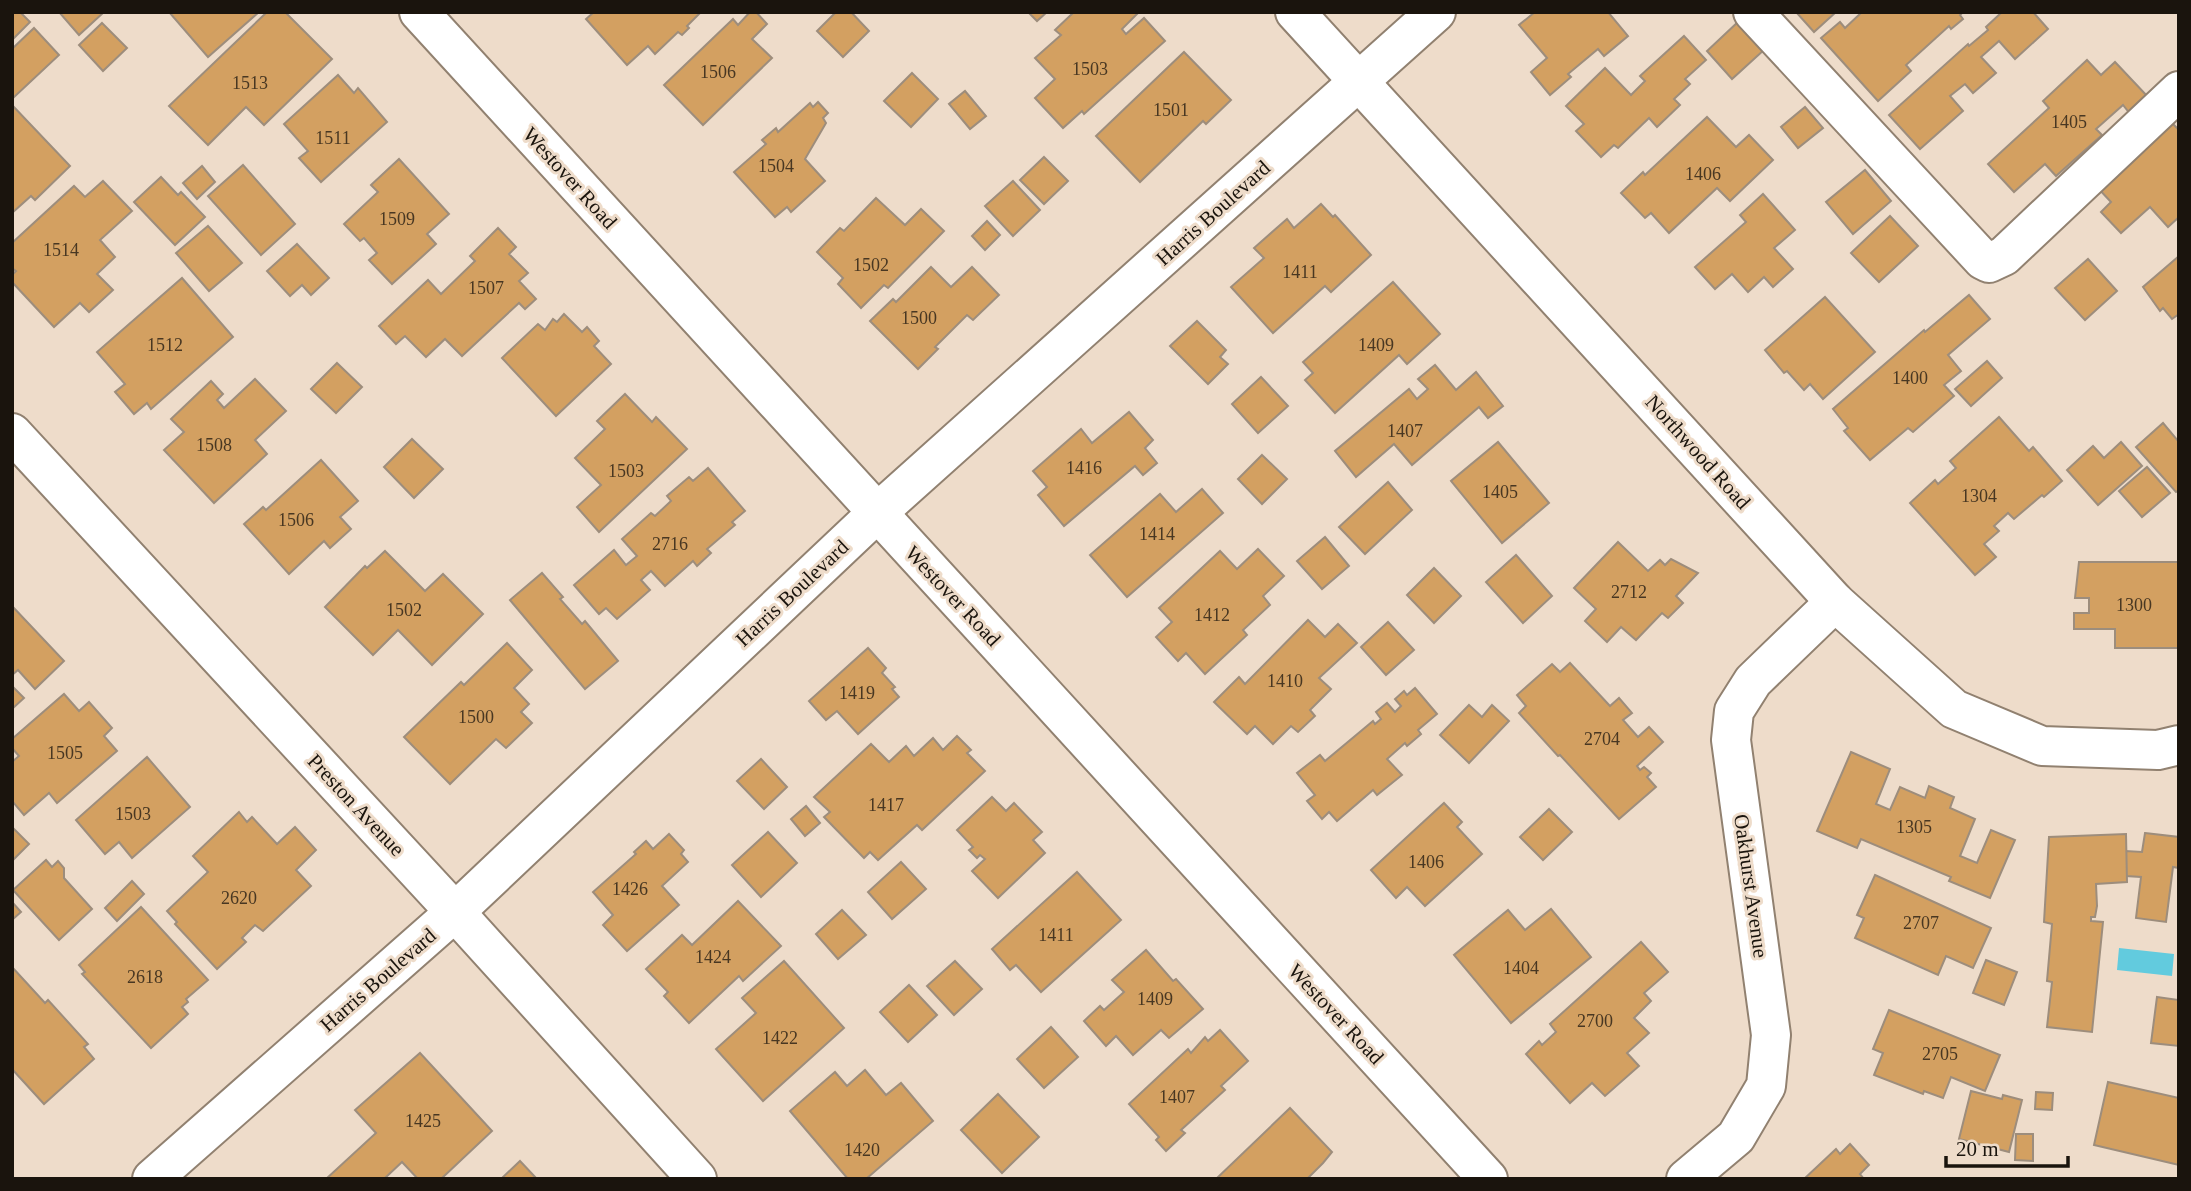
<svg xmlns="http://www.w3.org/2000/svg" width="2191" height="1191" viewBox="0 0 2191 1191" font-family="'Times New Roman',serif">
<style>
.water{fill:#62cbde}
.building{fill:#d3a061;stroke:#9d8d7c;stroke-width:2}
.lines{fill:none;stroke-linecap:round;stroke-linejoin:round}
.minor-casing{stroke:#918170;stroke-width:42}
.minor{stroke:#fff;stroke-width:38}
.labels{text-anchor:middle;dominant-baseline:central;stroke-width:6;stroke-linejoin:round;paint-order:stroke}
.number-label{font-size:18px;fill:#483722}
.street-label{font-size:21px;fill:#1a140d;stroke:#eedcca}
</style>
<rect width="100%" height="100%" fill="#eedcca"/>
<!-- water -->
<polygon class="water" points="2119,948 2174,954 2172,976 2117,970"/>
<!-- building -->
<g class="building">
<polygon points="12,12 20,12 30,22 12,40"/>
<polygon points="59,12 104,12 79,35"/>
<polygon points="169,12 259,12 208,57"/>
<polygon points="267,12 285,12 332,59 264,125 246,107 208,145 169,106"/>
<polygon points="594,12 701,12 687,26 689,28 682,35 678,32 655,54 648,46 627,65 586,19"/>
<polygon points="750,12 756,12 767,24 752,39 772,58 703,125 664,85 733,19 738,25"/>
<polygon points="836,12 851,12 869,31 843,57 817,31"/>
<polygon points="1028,12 1047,12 1037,21"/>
<polygon points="1074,12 1139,12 1122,29 1126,34 1144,18 1165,41 1084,114 1082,111 1063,128 1035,98 1055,79 1035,58 1061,35 1055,30"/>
<polygon points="1535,12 1608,12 1628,36 1604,56 1598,49 1568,74 1571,77 1550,95 1531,72 1547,58 1519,25"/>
<polygon points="1796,12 1836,12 1814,32"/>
<polygon points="1862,12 1963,12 1960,15 1963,19 1951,29 1949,26 1906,65 1911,71 1878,101 1821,38 1840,22 1845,28"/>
<polygon points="2002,12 2033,12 2048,29 2015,59 1999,41 1981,57 1996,73 1973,93 1965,84 1950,96 1963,111 1920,149 1889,115 1968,44 1969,46 1988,30 1986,27"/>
<polygon points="1739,21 1765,49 1732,79 1707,51"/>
<polygon points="102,23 127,48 103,71 79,45"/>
<polygon points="34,28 59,55 12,99 12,49"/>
<polygon points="1684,36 1706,60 1685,79 1690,84 1674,99 1680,105 1657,127 1649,118 1618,148 1614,145 1601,157 1576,131 1584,124 1566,106 1605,68 1631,95 1645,81 1640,76"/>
<polygon points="1184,52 1231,100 1206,124 1203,121 1140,182 1096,136"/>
<polygon points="2087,60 2101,75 2115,62 2149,98 2131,115 2123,105 2096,129 2102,135 2056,176 2045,164 2014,192 1988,164 2049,108 2043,101"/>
<polygon points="912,73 938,99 911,127 884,101"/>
<polygon points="338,75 354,93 358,88 387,122 321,182 299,158 308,151 284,124"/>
<polygon points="965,91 986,116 970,129 949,104"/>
<polygon points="818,102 828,113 823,118 826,123 805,159 825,181 791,212 787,207 775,217 734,172 766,144 762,140 776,128 778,132 810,103 813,107"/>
<polygon points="12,105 70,166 35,200 31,196 12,213"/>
<polygon points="1805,107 1823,128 1798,148 1781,127"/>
<polygon points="1707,117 1736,147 1749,135 1773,160 1730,201 1717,188 1669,233 1651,213 1645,218 1621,193 1643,172 1645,175"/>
<polygon points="2170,121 2179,130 2179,217 2168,227 2150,207 2121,233 2101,212 2111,202 2097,187"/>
<polygon points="1044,157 1068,181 1044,204 1020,180"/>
<polygon points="399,159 449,214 427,234 436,244 392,284 369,260 377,253 364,238 360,241 344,224 378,192 371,185"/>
<polygon points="243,165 295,224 261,255 208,196"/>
<polygon points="202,166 215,182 197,199 183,183"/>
<polygon points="1865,170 1891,201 1853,234 1826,202"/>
<polygon points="161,177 178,195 181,192 205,217 175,245 134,202"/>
<polygon points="103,181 132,211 100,240 115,257 97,274 113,290 89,312 80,303 54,327 12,282 12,275 16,271 12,268 12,243 74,186 85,197"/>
<polygon points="1013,181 1040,210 1013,236 985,206"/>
<polygon points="1763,194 1795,230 1774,248 1793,269 1773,287 1764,277 1748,292 1732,274 1715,289 1695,267 1746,222 1740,215"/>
<polygon points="876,198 905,225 921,209 944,231 888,288 884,285 861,308 838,284 843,278 817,252 840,228 844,231"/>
<polygon points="1321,204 1333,217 1335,215 1371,255 1331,292 1325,286 1273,333 1231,287 1264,258 1254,248 1287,219 1294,228"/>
<polygon points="1890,216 1918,246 1879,282 1851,253"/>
<polygon points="987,221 1000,235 985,250 972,236"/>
<polygon points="208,226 242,263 209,291 176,253"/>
<polygon points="498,228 516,247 509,254 528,273 519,281 536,299 525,309 519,303 462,356 445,339 426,357 405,336 396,344 379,326 428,280 441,294 475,261 470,256"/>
<polygon points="297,244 329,278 311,295 302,285 290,296 267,271"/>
<polygon points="2179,256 2179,314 2172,319 2163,308 2160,311 2143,287"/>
<polygon points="2088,259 2117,291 2085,320 2055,288"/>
<polygon points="931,267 951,287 972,267 999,295 973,320 967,315 935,347 938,349 918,369 870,321 893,299 896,302"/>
<polygon points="182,278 233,337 151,409 147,403 134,414 115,392 125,384 97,352"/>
<polygon points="1393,282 1440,334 1407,364 1399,355 1335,413 1305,380 1313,373 1303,362"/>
<polygon points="1969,295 1990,319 1948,355 1961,371 1944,385 1954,396 1913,432 1908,428 1870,460 1844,431 1848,428 1833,409 1924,330 1925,332"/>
<polygon points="1825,297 1875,352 1823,399 1810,384 1804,390 1787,371 1784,373 1765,350"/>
<polygon points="564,314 582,332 587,327 599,341 594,346 611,364 556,416 502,358 538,324 545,330 553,319 557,322"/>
<polygon points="1197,321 1226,350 1220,357 1228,364 1208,384 1170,346"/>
<polygon points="1987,361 2002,378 1971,406 1955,389"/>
<polygon points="337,363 362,387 336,413 311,389"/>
<polygon points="1435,365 1456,390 1476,372 1503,406 1488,418 1479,407 1412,465 1394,444 1356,477 1335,451 1409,389 1417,399 1428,389 1418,379"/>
<polygon points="1261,377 1288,406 1258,433 1232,404"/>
<polygon points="255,379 286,411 255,440 267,454 214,503 164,450 184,432 171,419 211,381 223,394 217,400 224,408"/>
<polygon points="625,394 652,422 656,417 687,449 599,532 577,507 601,485 575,458 605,429 597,421"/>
<polygon points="1129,412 1153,440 1145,448 1157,463 1143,475 1135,466 1064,526 1038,495 1047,487 1033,471 1081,429 1092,443"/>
<polygon points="1999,417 2029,451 2033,447 2062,481 2044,497 2042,495 2014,519 2008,513 1994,526 1999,531 1984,544 1996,557 1975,575 1910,503 1935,480 1938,484 1956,468 1950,461"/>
<polygon points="2163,423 2179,442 2179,490 2176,492 2136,447"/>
<polygon points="412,439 443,469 414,498 384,467"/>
<polygon points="1498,442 1549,503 1502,543 1451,481"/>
<polygon points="2121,442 2142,466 2098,505 2067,470 2093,446 2104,458"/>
<polygon points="1262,455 1287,479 1262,504 1238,479"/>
<polygon points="321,460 358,501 340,517 351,529 330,548 324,541 289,574 244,524 263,507 266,510"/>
<polygon points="2147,467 2170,493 2142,517 2119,491"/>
<polygon points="708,468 745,511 732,522 735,525 707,549 711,553 697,566 693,561 665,586 651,571 641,580 650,590 617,619 606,608 599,614 574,585 614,550 626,565 637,556 622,539 651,513 655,516 671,501 667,496 689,477 693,481"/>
<polygon points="1388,482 1412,510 1365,554 1339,527"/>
<polygon points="1202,489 1223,513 1127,597 1090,555 1160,494 1176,512"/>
<polygon points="1325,537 1349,566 1322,589 1297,561"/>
<polygon points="1618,542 1648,571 1660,560 1665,565 1671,559 1698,573 1676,596 1683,603 1668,618 1662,613 1636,640 1621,627 1607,642 1585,621 1596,609 1574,588"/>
<polygon points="1258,549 1284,576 1263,596 1270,605 1243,630 1247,635 1205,674 1186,653 1178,661 1156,637 1172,622 1159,608 1220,551 1237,569"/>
<polygon points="385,551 425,591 443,574 483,614 432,665 398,630 373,655 325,607 365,566 367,568"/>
<polygon points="1516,555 1552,596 1523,623 1486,582"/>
<polygon points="2079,562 2179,562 2179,648 2115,648 2115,629 2074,629 2074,613 2089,613 2089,598 2075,598"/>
<polygon points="1434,568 1461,596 1434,623 1407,595"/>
<polygon points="542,573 563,597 560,599 582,624 585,621 618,661 585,689 510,600"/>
<polygon points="12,606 64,661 35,689 18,670 12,675"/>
<polygon points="1308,620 1325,637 1338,624 1357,643 1319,678 1331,689 1310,710 1315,716 1298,732 1291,726 1273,744 1255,726 1247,734 1214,702 1239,677 1245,684"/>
<polygon points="1388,622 1414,650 1386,675 1361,647"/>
<polygon points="507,643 532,670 514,688 529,704 521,712 532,723 506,748 496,739 450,784 404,737 461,682 464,685"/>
<polygon points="868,648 886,668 882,673 895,687 892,689 899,697 858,734 837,711 826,720 809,701"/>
<polygon points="1570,663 1610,706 1619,698 1632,713 1623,720 1638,737 1649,727 1663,742 1637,766 1640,770 1644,767 1651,773 1647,777 1656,787 1619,819 1560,755 1558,756 1519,713 1526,706 1517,695 1552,664 1560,672"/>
<polygon points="12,686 24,698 12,709"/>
<polygon points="1415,688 1437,714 1418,730 1421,734 1407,746 1405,743 1387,759 1402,775 1377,795 1373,790 1337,821 1329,812 1322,819 1307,801 1315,795 1297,773 1320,755 1325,761 1373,721 1375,724 1381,719 1376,712 1387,703 1395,712 1401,706 1395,699 1404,691 1407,695"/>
<polygon points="64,694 79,711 89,702 112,728 104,736 117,751 57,803 49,793 24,815 12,801 12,762 19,756 12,748 12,739"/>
<polygon points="1469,705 1482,717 1492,705 1509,721 1469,763 1440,735"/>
<polygon points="957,736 971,750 967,753 985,771 922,830 917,825 878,860 870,852 864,858 824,817 830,812 814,797 871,744 889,762 906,746 914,756 933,738 943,750"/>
<polygon points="1851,752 1890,769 1876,804 1890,810 1900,787 1925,798 1929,786 1954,797 1950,808 1975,819 1960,856 1977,863 1991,830 2015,840 1990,898 1949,881 1951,877 1861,839 1857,848 1817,831"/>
<polygon points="147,757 190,807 132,858 119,842 105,854 76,820"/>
<polygon points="761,759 787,787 764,809 737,781"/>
<polygon points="992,797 1006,811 1014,803 1042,832 1033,840 1045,853 998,898 972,871 985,859 980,855 977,858 969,850 973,847 957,830"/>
<polygon points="1444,803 1462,822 1457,827 1482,854 1425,906 1407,887 1396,898 1371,870"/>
<polygon points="806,806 820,823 805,836 791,819"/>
<polygon points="1549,809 1572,832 1543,860 1520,837"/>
<polygon points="239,812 247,822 252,817 277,844 295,827 316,850 296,870 311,886 263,931 255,925 242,938 246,942 217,969 175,924 177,922 167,911 208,872 193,856"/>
<polygon points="12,827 29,844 12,861"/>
<polygon points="768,832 797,863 761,897 732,865"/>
<polygon points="2145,833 2179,837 2179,868 2173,867 2166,922 2136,918 2141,877 2126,876 2126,851 2142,852"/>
<polygon points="669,834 684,850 681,854 688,862 662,886 679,905 627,951 603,925 613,915 593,892 636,854 634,852 646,841 653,849"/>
<polygon points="2126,834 2127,882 2096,884 2097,906 2095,917 2091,917 2091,921 2103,922 2092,1032 2047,1027 2052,982 2047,981 2052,924 2044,922 2049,837"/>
<polygon points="46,860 52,867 58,861 64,868 64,878 92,909 59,940 13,890"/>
<polygon points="901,862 926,889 892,919 868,892"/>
<polygon points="1077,872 1121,920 1041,992 1016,965 1010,970 992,949"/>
<polygon points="1875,875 1991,928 1973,968 1946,956 1938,975 1855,938 1864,918 1857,915"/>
<polygon points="132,881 144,894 117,921 105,908"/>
<polygon points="738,901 781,946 743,981 739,976 689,1023 664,996 668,992 646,969 682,935 692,945"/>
<polygon points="12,902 21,912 12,920"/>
<polygon points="141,907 208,980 186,999 188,1002 182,1007 188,1014 151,1048 82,974 85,972 79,965"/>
<polygon points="1551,909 1591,957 1511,1023 1454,955 1508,910 1525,930"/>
<polygon points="842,910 866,935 838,959 816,934"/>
<polygon points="1641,942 1668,972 1644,993 1651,1001 1634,1018 1649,1033 1627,1053 1639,1066 1605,1096 1592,1083 1570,1103 1526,1054 1539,1041 1542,1045 1556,1032 1550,1024"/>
<polygon points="1146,950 1173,981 1176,979 1203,1009 1169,1038 1161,1030 1133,1055 1116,1036 1106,1046 1084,1021 1100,1006 1104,1010 1124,992 1112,980"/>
<polygon points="1986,960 2017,972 2004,1005 1973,993"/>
<polygon points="784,961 844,1028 763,1101 716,1049 756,1013 742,998"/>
<polygon points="955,961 982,989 954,1015 927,986"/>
<polygon points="12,967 45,1003 48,1000 88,1044 84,1047 94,1059 44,1104 12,1069"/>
<polygon points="909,985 937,1015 908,1042 880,1012"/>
<polygon points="2157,997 2179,1000 2179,1046 2151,1043"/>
<polygon points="1889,1010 2000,1055 1985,1091 1951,1077 1943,1098 1924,1091 1923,1094 1874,1075 1883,1053 1873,1049"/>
<polygon points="1051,1027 1078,1057 1044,1088 1017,1059"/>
<polygon points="1220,1030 1248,1061 1221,1086 1225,1090 1181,1130 1185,1133 1166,1151 1156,1140 1159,1137 1129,1104 1188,1049 1191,1053 1205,1037 1208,1041"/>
<polygon points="420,1053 492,1131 441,1179 418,1179 402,1162 384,1179 326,1179 376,1133 355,1110"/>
<polygon points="865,1070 886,1095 901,1083 933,1121 866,1179 848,1179 790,1111 835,1072 847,1086"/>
<polygon points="2108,1082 2179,1098 2179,1165 2094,1145"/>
<polygon points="1971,1091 2002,1099 2003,1095 2022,1100 2009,1152 1959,1139"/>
<polygon points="2036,1092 2053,1093 2052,1110 2035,1109"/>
<polygon points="998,1094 1039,1137 1002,1173 961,1130"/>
<polygon points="1290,1108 1332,1152 1323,1163 1307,1179 1216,1179"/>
<polygon points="2016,1134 2033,1134 2033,1161 2015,1160"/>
<polygon points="1850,1144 1869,1165 1860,1174 1864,1179 1804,1179 1836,1149 1840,1154"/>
<polygon points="520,1161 537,1179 501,1179"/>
</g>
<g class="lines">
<!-- minor casing -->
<g class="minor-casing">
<g id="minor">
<polyline points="419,12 1488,1179"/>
<polyline points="1295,12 1835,602 1954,709 2042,746 2158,750 2179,745"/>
<polyline points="1753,12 1983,260 1989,263 2004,256 2179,91"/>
<polyline points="12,433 455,912 697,1179"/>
<polyline points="152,1179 455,912 877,513 1436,12"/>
<polyline points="1686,1179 1736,1137 1766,1086 1771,1035 1731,740 1734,711 1753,681 1835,602"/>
</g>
</g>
<!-- minor -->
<use href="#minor" class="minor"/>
</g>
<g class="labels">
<!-- number labels -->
<g class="number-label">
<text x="1090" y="69">1503</text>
<text x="718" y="72">1506</text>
<text x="250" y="83">1513</text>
<text x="1171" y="110">1501</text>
<text x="2069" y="122">1405</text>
<text x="333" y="138">1511</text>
<text x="776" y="166">1504</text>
<text x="1703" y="174">1406</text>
<text x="397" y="219">1509</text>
<text x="61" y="250">1514</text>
<text x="871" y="265">1502</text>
<text x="1300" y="272">1411</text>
<text x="486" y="288">1507</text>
<text x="919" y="318">1500</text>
<text x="165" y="345">1512</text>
<text x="1376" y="345">1409</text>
<text x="1910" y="378">1400</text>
<text x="1405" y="431">1407</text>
<text x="214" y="445">1508</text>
<text x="1084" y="468">1416</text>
<text x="626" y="471">1503</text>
<text x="1500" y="492">1405</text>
<text x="1979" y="496">1304</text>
<text x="296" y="520">1506</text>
<text x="1157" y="534">1414</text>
<text x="670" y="544">2716</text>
<text x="1629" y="592">2712</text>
<text x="2134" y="605">1300</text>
<text x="404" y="610">1502</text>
<text x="1212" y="615">1412</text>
<text x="1285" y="681">1410</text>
<text x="857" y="693">1419</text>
<text x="476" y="717">1500</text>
<text x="1602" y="739">2704</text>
<text x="65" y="753">1505</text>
<text x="886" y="805">1417</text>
<text x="133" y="814">1503</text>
<text x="1914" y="827">1305</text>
<text x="1426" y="862">1406</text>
<text x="630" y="889">1426</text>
<text x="239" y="898">2620</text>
<text x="1921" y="923">2707</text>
<text x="1056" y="935">1411</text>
<text x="713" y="957">1424</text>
<text x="1521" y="968">1404</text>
<text x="145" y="977">2618</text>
<text x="1155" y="999">1409</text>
<text x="1595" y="1021">2700</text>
<text x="780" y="1038">1422</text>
<text x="1940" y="1054">2705</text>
<text x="1177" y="1097">1407</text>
<text x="423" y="1121">1425</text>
<text x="862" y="1150">1420</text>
</g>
<!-- street labels -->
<g class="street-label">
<text transform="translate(570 178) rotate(48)">Westover Road</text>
<text transform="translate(1213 213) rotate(-42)">Harris Boulevard</text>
<text transform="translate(1698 452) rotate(48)">Northwood Road</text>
<text transform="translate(792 593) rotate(-43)">Harris Boulevard</text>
<text transform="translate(953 596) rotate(47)">Westover Road</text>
<text transform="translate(356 805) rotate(47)">Preston Avenue</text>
<text transform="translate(1751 886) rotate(82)">Oakhurst Avenue</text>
<text transform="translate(378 980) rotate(-41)">Harris Boulevard</text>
<text transform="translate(1336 1014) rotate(47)">Westover Road</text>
</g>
</g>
<!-- border -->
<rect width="2191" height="1191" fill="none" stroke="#1a140d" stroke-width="28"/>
<!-- scale -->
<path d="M1946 1156v10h122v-10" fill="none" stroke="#1a140d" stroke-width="3.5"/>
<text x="1956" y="1156" font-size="21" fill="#1a140d" stroke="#eedcca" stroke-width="5" paint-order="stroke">20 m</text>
</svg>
